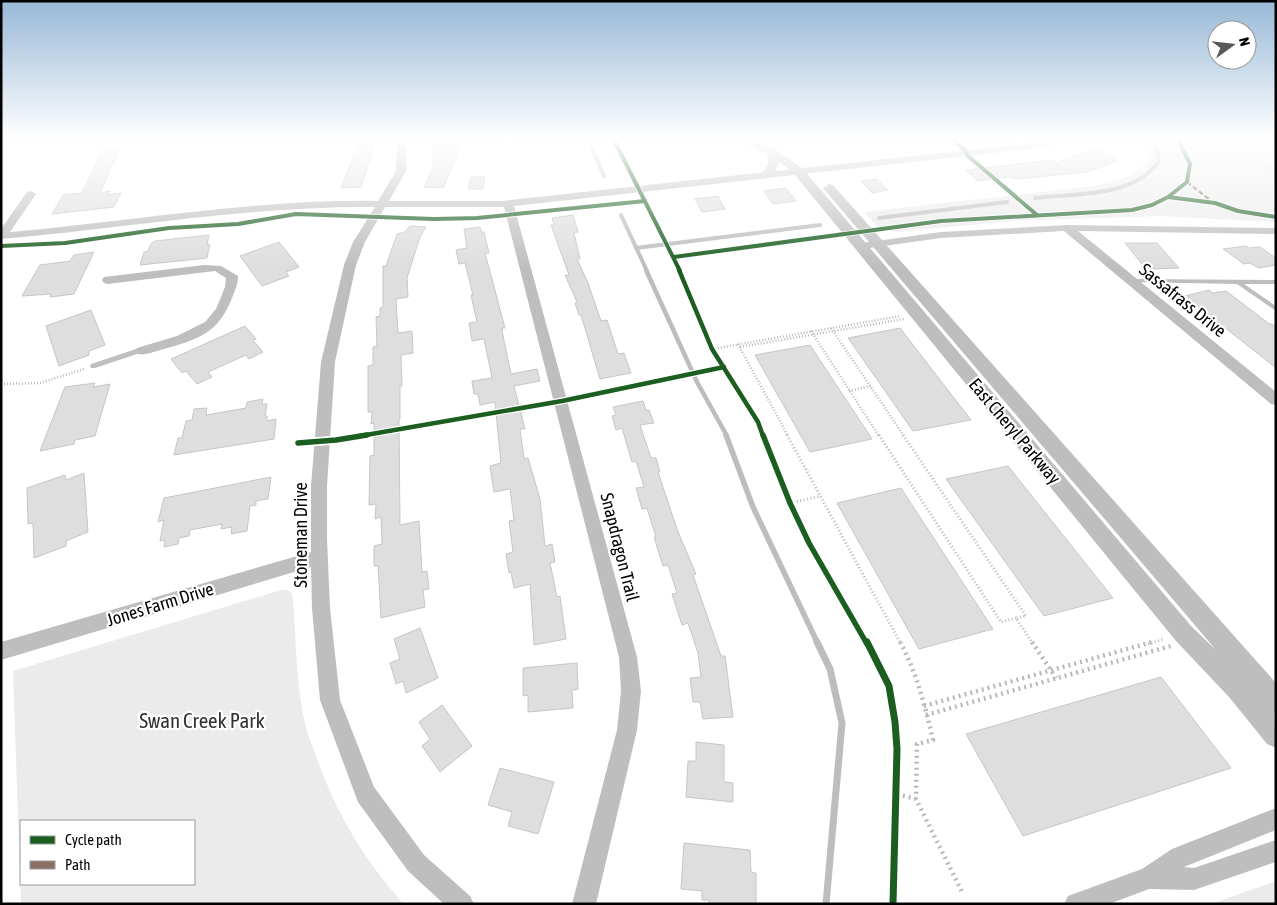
<svg xmlns="http://www.w3.org/2000/svg" width="1277" height="905" viewBox="0 0 1277 905" font-family="'Asap Condensed',sans-serif">
<style>
.green{fill:#ebebeb;fill-rule:evenodd}
.lines{fill:none;stroke-linecap:round;stroke-linejoin:round}
.stream-far3{stroke:#bdbdbd;stroke-width:4}
.stream-far2{stroke:#bdbdbd;stroke-width:4.5}
.stream-far1{stroke:#bdbdbd;stroke-width:5.5}
.stream{stroke:#bdbdbd;stroke-width:7}
.building{fill:#dedede;stroke:#c6c6c6}
.path-far3{stroke:#b9b9b9;stroke-width:2;stroke-dasharray:0.5 2;stroke-linecap:butt}
.path-far2{stroke:#b9b9b9;stroke-width:2.5;stroke-dasharray:1 2;stroke-linecap:butt}
.path-far1{stroke:#b9b9b9;stroke-width:3;stroke-dasharray:1 2.5;stroke-linecap:butt}
.path{stroke:#b9b9b9;stroke-width:4.5;stroke-dasharray:2 4;stroke-linecap:butt}
.service{fill:#bebebe;fill-rule:evenodd}
.minor{fill:#bebebe;fill-rule:evenodd}
.tertiary{fill:#bebebe;fill-rule:evenodd}
.quiet{stroke:#8d6e63;stroke-width:2.5;stroke-dasharray:5 2.5;stroke-linecap:butt}
.cycleway-far3-casing{stroke:#fff;stroke-width:5.5}
.cycleway-far2-casing{stroke:#fff;stroke-width:7}
.cycleway-far1-casing{stroke:#fff;stroke-width:9}
.cycleway-casing{stroke:#fff;stroke-width:10}
.cycleway-far3{stroke:#1b5e20;stroke-width:4}
.cycleway-far2{stroke:#1b5e20;stroke-width:4.5}
.cycleway-far1{stroke:#1b5e20;stroke-width:5.5}
.cycleway{stroke:#1b5e20;stroke-width:7}
.labels{text-anchor:middle;dominant-baseline:central;stroke-width:4.5;stroke-linejoin:round;paint-order:stroke}
.street-label{font-size:18px;fill:#000;stroke:#fff}
.near-park-label{font-size:21px;fill:#313131;stroke:#fff}
</style>
<rect width="100%" height="100%" fill="#fff"/>
<!-- green -->
<g class="green">
<path d="M1142,140H1276V222L1160,216L1012,221L896,232L878,227L864,212L1094,186C1116,181 1141,177 1150,154Z"/>
<path d="M281,590H288L292,594L293,598C296,640 296,683 305,724C307,734 312,744 315,753C335,811 363,859 404,904H21L13,671ZM194,821V884H21V821Z"/>
<polygon points="1276,881 1276,904 1211,904"/>
</g>
<g class="lines">
<!-- stream-far3 -->
<g class="stream-far3">
<polyline points="588,140 604,176"/>
<path d="M1035,198C1075,193 1134,198 1159,161L1157,149L1151,140"/>
<polyline points="621,215 647,271"/>
<polyline points="879,218 1007,202"/>
<polyline points="636,248 820,225"/>
</g>
<!-- stream-far2 -->
<polyline class="stream-far2" points="646,270 697,382 727,436"/>
<!-- stream-far1 -->
<polyline class="stream-far1" points="726,435 753,507 818,644"/>
<!-- stream -->
<polyline class="stream" points="817,642 830,669 842,723 826,904"/>
</g>
<!-- building -->
<g class="building">
<polygon points="464,140 443,188 424,187 433,168 432,143"/>
<polygon points="359,142 375,143 361,187 341,188"/>
<polygon points="120,148 100,193 110,191 108,195 121,193 114,207 52,214 63,195 82,193 103,150"/>
<polygon points="1095,149 1118,161 1087,172 1018,179 1009,177 978,181 965,170 1052,160 1056,163"/>
<polygon points="471,177 485,177 483,189 468,189"/>
<polygon points="877,179 888,190 872,193 861,181"/>
<polygon points="786,188 796,201 773,204 764,191"/>
<polygon points="718,196 725,209 702,212 695,199"/>
<polygon points="573,215 578,232 574,233 580,259 577,259 588,283 601,321 607,320 618,354 624,353 631,373 600,379 581,315 579,315 575,303 577,302 565,275 569,275 551,225 554,225 552,218"/>
<polygon points="410,226 426,227 420,237 407,278 408,297 396,299 398,333 412,331 413,353 401,355 402,386 400,386 400,419 399,419 400,525 419,521 422,572 427,571 429,589 423,590 425,607 381,618 378,566 374,566 374,546 382,544 381,517 375,519 376,504 369,505 370,456 374,455 374,423 371,424 372,412 368,412 368,366 373,365 373,347 377,346 376,317 380,316 380,308 383,307 383,266 386,266 397,234 405,232"/>
<polygon points="480,227 481,232 484,232 489,253 485,253 505,328 502,328 503,336 511,374 537,369 540,381 514,386 525,429 520,429 524,459 528,458 540,499 545,546 552,544 555,562 550,563 557,597 560,596 566,639 534,645 530,584 514,588 511,572 509,573 506,554 513,552 509,521 514,520 510,489 494,492 490,466 501,463 495,402 480,405 478,394 474,394 472,381 492,378 484,339 472,341 469,323 477,322 471,295 473,295 465,263 459,264 456,250 467,248 464,229"/>
<polygon points="209,235 207,245 210,244 207,258 140,265 144,252 148,251 151,244 155,241"/>
<polygon points="279,242 299,267 286,272 289,276 262,286 240,256"/>
<polygon points="1125,243 1157,243 1179,268 1151,269 1148,264 1142,264"/>
<polygon points="1246,246 1249,248 1260,247 1276,258 1276,265 1259,268 1250,263 1244,264 1223,249"/>
<polygon points="94,252 74,294 50,297 51,294 22,296 40,265 70,261 74,255"/>
<polygon points="1209,290 1213,293 1226,291 1268,323 1276,326 1276,368 1185,296"/>
<polygon points="91,310 105,345 89,351 89,355 59,366 46,326"/>
<polygon points="245,326 256,339 253,340 263,352 249,359 246,355 208,372 212,377 197,384 186,371 182,373 171,359"/>
<polygon points="900,328 971,420 913,431 848,338"/>
<polygon points="810,345 872,439 810,452 755,355"/>
<polygon points="95,383 93,387 110,384 95,436 75,440 74,444 40,451 65,387"/>
<polygon points="263,399 262,404 267,404 265,416 267,416 267,421 276,419 274,439 174,455 178,438 182,438 186,421 192,420 194,409 207,408 206,415 246,408 247,402"/>
<polygon points="643,401 646,410 649,410 654,423 640,425 651,458 656,458 660,472 658,472 678,532 696,574 693,575 721,656 725,656 733,717 703,719 700,702 693,702 690,678 701,677 698,653 688,623 682,625 672,594 677,593 668,565 663,566 654,537 656,537 647,508 642,509 636,488 644,487 636,461 632,462 622,428 616,430 612,416 616,415 613,407"/>
<polygon points="1008,466 1113,598 1044,616 946,479"/>
<polygon points="84,473 88,532 66,541 66,546 34,558 33,523 28,524 27,488 65,475 66,480"/>
<polygon points="271,477 268,499 256,501 256,505 250,506 247,531 231,534 232,527 221,529 222,524 190,530 189,536 179,538 178,544 164,547 165,540 160,541 164,520 158,522 164,498"/>
<polygon points="901,488 993,629 919,649 837,503"/>
<polygon points="420,628 438,678 406,693 403,681 396,684 390,663 400,659 394,639"/>
<polygon points="577,663 578,689 572,690 573,708 528,712 528,695 523,696 523,668"/>
<polygon points="1161,677 1231,768 1023,836 966,734"/>
<polygon points="442,705 472,746 440,772 422,746 430,739 419,722"/>
<polygon points="696,742 724,745 724,782 733,783 733,802 686,797 688,761 696,761"/>
<polygon points="500,768 554,782 538,834 508,826 512,812 488,805"/>
<polygon points="684,843 750,850 751,872 756,873 756,904 709,904 709,900 702,900 702,891 681,889"/>
</g>
<g class="lines">
<!-- path-far3 -->
<polyline class="path-far3" points="1224,140 1276,172"/>
<!-- path-far2 -->
<g class="path-far2">
<polyline points="831,328 904,436"/>
<polyline points="811,331 879,436"/>
<polyline points="738,344 788,436"/>
<polyline points="740,347 904,319"/>
<polyline points="712,349 901,316"/>
<polyline points="1,384 40,383 84,369"/>
<polyline points="849,391 871,386"/>
</g>
<!-- path-far1 -->
<g class="path-far1">
<polyline points="787,435 901,644"/>
<polyline points="879,435 1001,622 1016,618"/>
<polyline points="903,435 1026,616 1016,618 1033,644"/>
<polyline points="790,503 821,496"/>
<polyline points="1148,644 1164,639"/>
</g>
<!-- path -->
<g class="path">
<path d="M900,642C917,673 925,706 933,740L917,744L916,799L963,894"/>
<polyline points="1032,642 1056,678"/>
<polyline points="924,706 1152,642"/>
<polyline points="926,715 1171,646"/>
<polyline points="897,794 916,799"/>
</g>
<!-- service -->
<g class="service">
<polygon points="1132,279 1276,280 1276,284 1244,284 1276,306 1276,311 1237,284 1130,282 1130,280"/>
<polygon points="139,348 141,348 144,350 143,352 95,368 91,368 90,366 91,364"/>
</g>
<!-- minor -->
<g class="minor">
<path d="M399,140H408L407,143L406,171L389,201H502L1058,140L1048,147L514,206L637,657L641,691L637,730L596,904H572L617,730L621,691L619,657L504,207H385L365,242L356,265L335,362L327,486V539L330,608L340,700L374,787L424,855L470,896L474,904H444L408,871L358,802L355,794L320,700L312,608L311,567L1,660V642L311,552V486L321,362L344,265L353,242L375,207C249,206 126,228 1,239V229L27,192L31,191L36,194L10,232C133,221 255,199 378,201L396,171L397,143Z"/>
<polygon points="1067,225 1276,228 1276,234 1078,231 1276,392 1276,405 1271,404 1064,231 941,238 862,249 856,246 862,243 941,232"/>
<path d="M204,265L221,266L238,276C238,285 235,290 232,298C218,334 198,339 164,349C155,351 146,356 137,354L135,351L137,348L177,336L205,322L216,309L225,287L226,278L215,271L108,284L104,283L102,280L104,277Z"/>
<polygon points="1276,808 1276,830 1184,867 1194,868 1276,840 1276,862 1194,890 1149,889 1109,904 1064,904 1068,896 1142,869 1172,849"/>
</g>
<!-- tertiary -->
<polygon class="tertiary" points="739,140 756,140 775,149 803,169 1192,627 1216,650 823,188 829,184 833,185 1276,683 1276,714 1274,713 1276,748 1267,744 1229,697 1176,641 795,175 780,162 771,178 763,178 761,175 768,164 767,154"/>
<!-- quiet -->
<polyline class="quiet" points="1187,182 1210,200"/>
<!-- cycleway-far3 casing -->
<g class="cycleway-far3-casing">
<g id="cycleway-far3">
<polyline points="614,140 680,271"/>
<polyline points="954,140 965,150 968,156 1037,215"/>
<polyline points="1168,197 1187,182 1190,164 1178,140"/>
<polyline points="1,246 65,243 169,228 238,224 296,214 434,219 477,218 645,201"/>
<polyline points="674,257 941,221 1132,210 1152,205 1168,197 1215,203 1238,211 1276,217"/>
</g>
</g>
<!-- cycleway-far2 casing -->
<g class="cycleway-far2-casing">
<g id="cycleway-far2">
<polyline points="679,270 712,349 758,422 763,436"/>
<polyline points="360,436 562,401 724,367"/>
</g>
</g>
<!-- cycleway-far1 casing -->
<g class="cycleway-far1-casing">
<g id="cycleway-far1">
<polyline points="763,435 790,503 809,543 867,644"/>
<polyline points="298,443 336,440 367,435"/>
</g>
</g>
<!-- cycleway casing -->
<g class="cycleway-casing">
<polyline id="cycleway" points="867,642 889,686 895,722 897,749 893,904"/>
</g>
<!-- cycleway-far3 -->
<use href="#cycleway-far3" class="cycleway-far3"/>
<!-- cycleway-far2 -->
<use href="#cycleway-far2" class="cycleway-far2"/>
<!-- cycleway-far1 -->
<use href="#cycleway-far1" class="cycleway-far1"/>
<!-- cycleway -->
<use href="#cycleway" class="cycleway"/>
</g>
<!-- sky -->
<linearGradient id="sky" x2="0" y2="1"><stop stop-color="#97b8d7"/><stop offset="0.52" stop-color="#fff"/><stop offset="1" stop-color="#fff" stop-opacity="0"/></linearGradient>
<rect width="1277" height="267" fill="url(#sky)"/>
<g class="labels">
<!-- street labels -->
<g class="street-label">
<text transform="translate(1183 300) rotate(39)">Sassafrass Drive</text>
<text transform="translate(1015 431) rotate(50)">East Cheryl Parkway</text>
<text transform="translate(300 535) rotate(-90)">Stoneman Drive</text>
<text transform="translate(620 547) rotate(76)">Snapdragon Trail</text>
<text transform="translate(160 604) rotate(-17)">Jones Farm Drive</text>
</g>
<!-- near-park labels -->
<g class="near-park-label">
<text x="202" y="720">Swan Creek Park</text>
</g>
</g>
<!-- border -->
<rect width="1277" height="905" fill="none" stroke="#000000" stroke-width="5"/>
<!-- legend -->
<rect x="20" y="820" width="175" height="65" fill="#ffffff" stroke="#999999"/>
<rect x="30" y="836" width="25" height="8" fill="#1b5e20" stroke="#999999"/>
<text x="65" y="845" font-size="15" fill="#000000">Cycle path</text>
<rect x="30" y="861" width="25" height="8" fill="#8d6e63" stroke="#999999"/>
<text x="65" y="870" font-size="15" fill="#000000">Path</text>
<!-- north arrow -->
<g transform="translate(1232 45) rotate(75)"><circle r="24" fill="#ffffff" stroke="#999999"/>
<path d="M0-4L9 19L0 12L-9 19Z" fill="#595959"/>
<text y="-8" font-size="14" font-weight="bold" text-anchor="middle" fill="#000000">N</text>
</g>
</svg>
